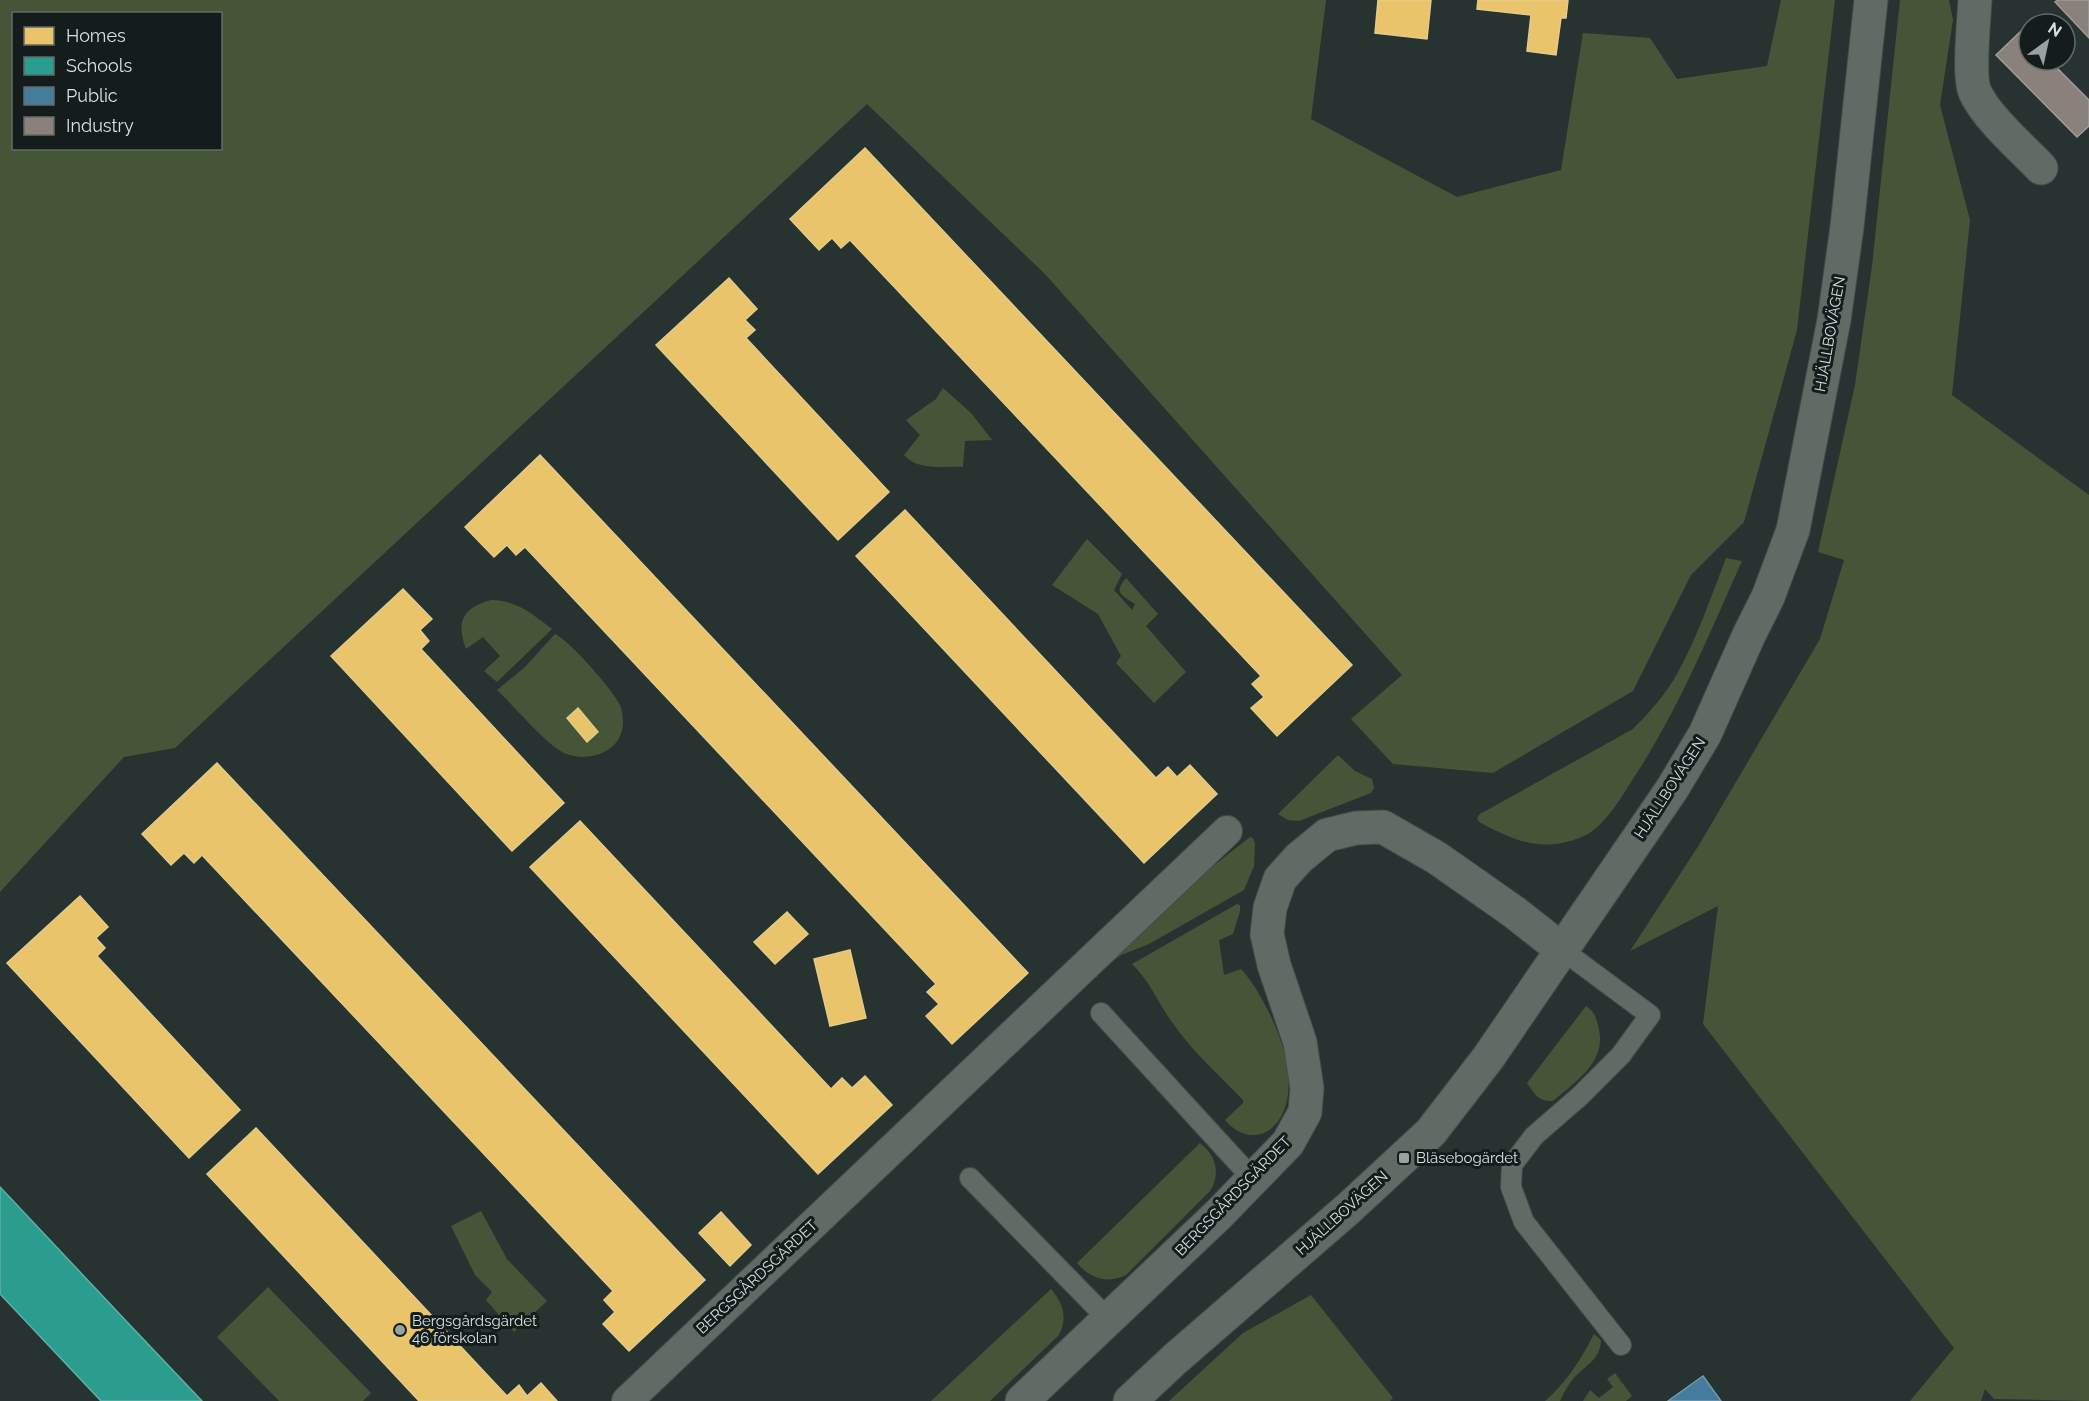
<svg xmlns="http://www.w3.org/2000/svg" width="2089" height="1401" viewBox="0 0 2089 1401" font-family="Raleway,sans-serif">
<style>
.green{fill:#455638;fill-rule:evenodd}
.homes{fill:#e9c46a;stroke:#e2cc8c;stroke-width:1.5}
.schools{fill:#2a9d8f;stroke:#5db1a6;stroke-width:1.5}
.public{fill:#457b9d;stroke:#7099b0;stroke-width:1.5}
.industry{fill:#8a817c;stroke:#a09e99;stroke-width:1.5}
.lines{fill:none;stroke-linecap:round;stroke-linejoin:round}
.service-casing{stroke:#434e4b;stroke-width:22}
.pedestrian-casing{stroke:#434e4b;stroke-width:32}
.minor-casing{stroke:#434e4b;stroke-width:35}
.tertiary-casing{stroke:#434e4b;stroke-width:35}
.service{stroke:#5e6c65;stroke-width:20}
.pedestrian{stroke:#5e6c65;stroke-width:30}
.minor{stroke:#5e6c65;stroke-width:33}
.tertiary{stroke:#5e6c65;stroke-width:33}
.poi-dot{fill:#97a3a0;stroke:#141d1b;stroke-width:2}
.labels{text-anchor:middle;dominant-baseline:central;stroke-width:6;stroke-linejoin:round;paint-order:stroke}
.street-label{font-size:15px;fill:#d3e0dd;stroke:#141d1b}
.poi-label{font-size:15px;fill:#d3e0dd;stroke:#141d1b;text-anchor:start}
</style>
<rect width="100%" height="100%" fill="#273330"/>
<!-- green -->
<g class="green">
<path d="M0,0H1326L1311,119L1457,197L1561,170L1583,33L1650,38L1677,79L1767,66L1781,0H1835L1797,330L1744,522L1691,575L1633,691L1493,773L1393,764L1351,719L1402,675L1045,274L867,104L175,748L124,757L0,892ZM14,14H220V148H14Z"/>
<polygon points="1900,0 1949,0 1953,20 1940,105 1970,220 1952,395 2089,495 2089,1401 1994,1399 1985,1389 1981,1401 1910,1401 1954,1348 1703,1024 1718,906 1630,951 1699,845 1820,639 1844,560 1818,552 1855,385 1872,266"/>
<path d="M943,388L971,413L992,440L965,441L963,467C942,466 918,471 904,455L920,435L906,420L936,399Z"/>
<path d="M1087,539L1122,574L1114,590L1132,610L1135,604C1122,595 1113,593 1126,578L1158,614L1146,626L1186,672L1154,703L1116,663L1121,656L1098,614L1052,585Z"/>
<path d="M1726,558L1742,561C1708,637 1677,713 1631,782C1621,798 1607,821 1591,832C1586,836 1577,839 1570,841C1536,851 1509,838 1479,822L1477,818L1480,814L1633,729C1649,713 1666,694 1677,674C1697,638 1711,597 1726,558Z"/>
<path d="M491,600C518,601 531,613 552,629L497,682L484,671L500,656L483,637L466,649C456,622 462,608 491,600Z"/>
<path d="M555,634C570,641 613,690 620,705C622,709 623,718 623,723C622,756 579,766 556,748C536,733 516,708 497,690L525,667Z"/>
<polygon points="1338,755 1355,771 1372,779 1374,788 1371,793 1299,821 1288,820 1278,814"/>
<polygon points="1250,837 1253,838 1255,844 1254,866 1244,890 1149,944 1121,955 1099,972 1097,978 1092,971 1101,954"/>
<path d="M1237,904L1240,905V911L1233,934L1219,940L1224,975L1241,969C1261,990 1286,1042 1288,1072C1289,1082 1289,1094 1286,1104C1277,1137 1247,1146 1225,1120L1243,1103V1100C1220,1076 1193,1052 1174,1025C1159,1005 1150,981 1132,964Z"/>
<path d="M1586,1006C1595,1012 1597,1019 1599,1030C1606,1063 1575,1082 1553,1101C1537,1101 1536,1095 1527,1083Z"/>
<path d="M1200,1143C1216,1155 1221,1174 1210,1191L1126,1275C1107,1284 1091,1279 1077,1263Z"/>
<polygon points="481,1211 507,1259 547,1301 514,1332 486,1300 492,1292 475,1275 451,1226"/>
<polygon points="268,1287 371,1393 363,1401 279,1401 217,1337"/>
<path d="M1051,1289C1063,1303 1068,1318 1059,1335L990,1401H931Z"/>
<polygon points="1311,1295 1393,1398 1390,1401 1169,1401 1243,1333"/>
<path d="M1594,1334L1601,1340C1600,1361 1585,1365 1573,1379C1568,1385 1563,1394 1560,1401H1545C1566,1383 1582,1358 1594,1334Z"/>
<polygon points="1615,1373 1632,1396 1626,1401 1583,1401 1590,1390 1599,1398 1613,1387 1607,1379"/>
</g>
<!-- homes -->
<g class="homes">
<polygon points="1378,0 1431,0 1427,39 1375,33"/>
<polygon points="1478,0 1568,0 1566,18 1561,18 1556,55 1527,51 1531,15 1477,9"/>
<polygon points="865,148 1352,665 1277,736 1251,708 1264,697 1252,684 1261,676 850,240 841,248 832,238 819,250 790,219"/>
<polygon points="729,278 757,309 745,320 755,330 746,338 889,492 838,540 656,345"/>
<polygon points="540,455 1028,973 952,1044 926,1016 939,1004 927,992 936,984 525,547 516,555 507,545 494,557 465,527"/>
<polygon points="905,510 1156,778 1168,767 1177,777 1190,765 1217,794 1144,863 856,556"/>
<polygon points="403,589 432,619 420,630 429,641 421,649 564,803 512,851 331,656"/>
<polygon points="578,708 598,732 587,742 567,718"/>
<polygon points="217,763 705,1280 629,1351 603,1324 615,1312 604,1300 613,1291 202,855 194,863 184,853 171,865 142,834"/>
<polygon points="580,821 831,1089 842,1078 852,1088 865,1076 892,1105 818,1174 530,867"/>
<polygon points="80,896 108,927 96,938 105,948 97,956 240,1110 189,1158 7,963"/>
<polygon points="787,912 808,934 775,964 754,942"/>
<polygon points="850,950 866,1018 830,1026 814,959"/>
<polygon points="256,1128 507,1396 519,1385 527,1396 541,1383 557,1401 419,1401 207,1174"/>
<polygon points="721,1212 751,1245 730,1266 699,1233"/>
</g>
<!-- schools -->
<polygon class="schools" points="0,1187 128,1323 202,1401 101,1401 0,1294"/>
<!-- public -->
<polygon class="public" points="1703,1376 1721,1401 1668,1401"/>
<!-- industry -->
<g class="industry">
<polygon points="2058,0 2089,0 2089,38 2055,2"/>
<polygon points="2021,31 2029,40 2029,60 2049,60 2089,100 2089,126 2077,137 1996,55"/>
</g>
<g class="lines">
<!-- service casing -->
<g class="service-casing">
<g id="service">
<polyline points="1561,949 1650,1015 1621,1055 1580,1096 1534,1136 1512,1165 1511,1187 1524,1222 1621,1345"/>
<polyline points="1101,1013 1253,1179"/>
<polyline points="970,1178 1108,1319"/>
</g>
</g>
<!-- pedestrian casing -->
<g class="pedestrian-casing">
<polyline id="pedestrian" points="627,1401 1227,831"/>
</g>
<!-- minor casing -->
<g class="minor-casing">
<g id="minor">
<path d="M1975,0C1974,20 1968,76 1975,92C1986,117 2022,148 2041,168"/>
<polyline points="1022,1401 1219,1214 1288,1143 1305,1112 1307,1088 1300,1042 1274,965 1267,934 1270,908 1280,879 1299,858 1327,835 1356,828 1383,827 1437,858 1514,912 1561,949"/>
</g>
</g>
<!-- tertiary casing -->
<g class="tertiary-casing">
<polyline id="tertiary" points="1130,1401 1175,1359 1349,1208 1431,1132 1488,1058 1672,789 1705,734 1749,635 1768,597 1793,530 1834,320 1847,227 1871,0"/>
</g>
<!-- service -->
<use href="#service" class="service"/>
<!-- pedestrian -->
<use href="#pedestrian" class="pedestrian"/>
<!-- minor -->
<use href="#minor" class="minor"/>
<!-- tertiary -->
<use href="#tertiary" class="tertiary"/>
</g>
<!-- markers -->
<g class="poi-dot">
<rect x="1398" y="1152" width="12" height="12" rx="3"/>
<circle cx="400" cy="1330" r="6"/>
</g>
<g class="labels">
<!-- street labels -->
<g class="street-label">
<text transform="translate(1830 334) rotate(-80)">HJÄLLBOVÄGEN</text>
<text transform="translate(1670 788) rotate(-57)">HJÄLLBOVÄGEN</text>
<text transform="translate(1233 1196) rotate(-46)">BERGSGÅRDSGÄRDET</text>
<text transform="translate(1342 1213) rotate(-42)">HJÄLLBOVÄGEN</text>
<text transform="translate(757 1277) rotate(-43)">BERGSGÅRDSGÄRDET</text>
</g>
<!-- poi labels -->
<g class="poi-label">
<text x="1416" y="1158">Bläsebogärdet</text>
<text x="412" y="1321">Bergsgårdsgärdet<tspan x="412" dy="17">46 förskolan</tspan></text>
</g>
</g>
<!-- legend -->
<rect x="12" y="12" width="210" height="138" fill="#141d1b" stroke="#606b69" stroke-width="1.5"/>
<rect x="24" y="27" width="30" height="18" fill="#e9c46a" stroke="#606b69" stroke-width="1.5"/>
<text x="66" y="42" font-size="18" fill="#d3e0dd">Homes</text>
<rect x="24" y="57" width="30" height="18" fill="#2a9d8f" stroke="#606b69" stroke-width="1.5"/>
<text x="66" y="72" font-size="18" fill="#d3e0dd">Schools</text>
<rect x="24" y="87" width="30" height="18" fill="#457b9d" stroke="#606b69" stroke-width="1.5"/>
<text x="66" y="102" font-size="18" fill="#d3e0dd">Public</text>
<rect x="24" y="117" width="30" height="18" fill="#8a817c" stroke="#606b69" stroke-width="1.5"/>
<text x="66" y="132" font-size="18" fill="#d3e0dd">Industry</text>
<!-- north arrow -->
<g transform="translate(2047 42) rotate(33)"><circle r="28" fill="#141d1b" stroke="#606b69" stroke-width="1.5"/>
<path d="M0-4.5L10 22L0 15L-10 22Z" fill="#97a3a0"/>
<text y="-9" font-size="16" font-weight="bold" text-anchor="middle" fill="#d3e0dd">N</text>
</g>
</svg>
